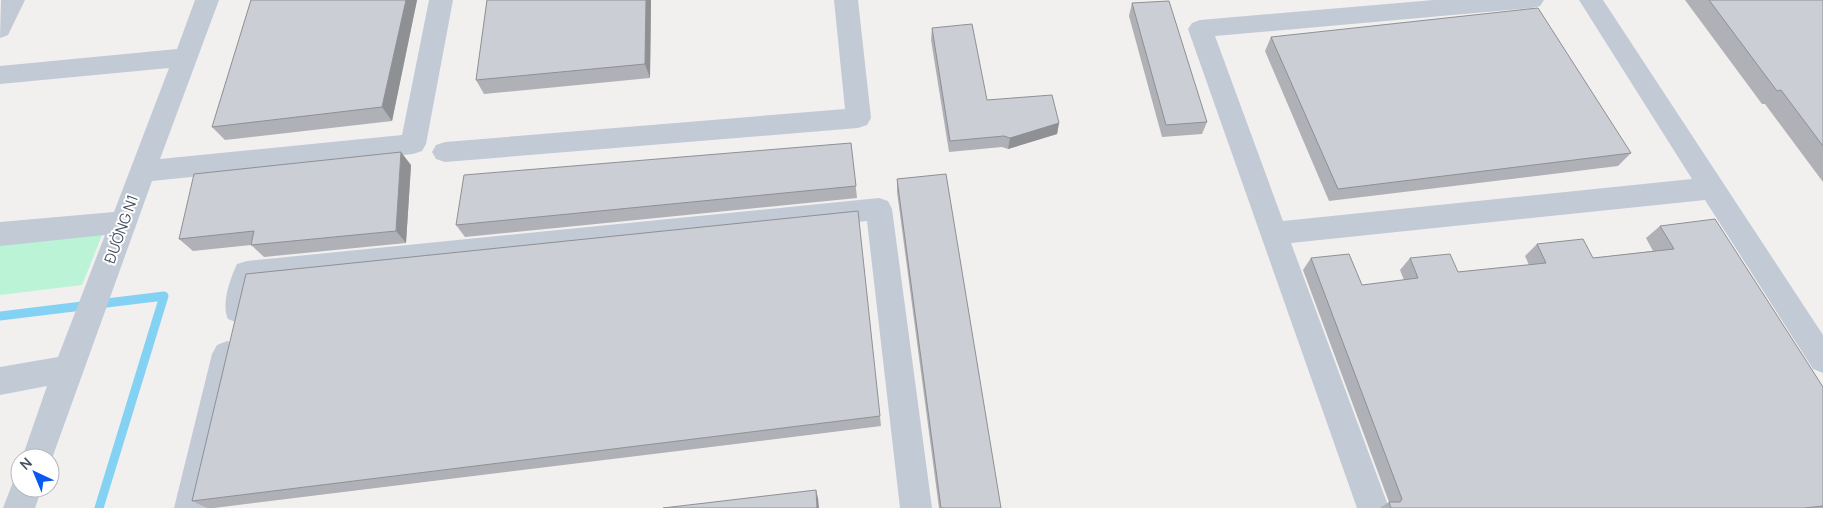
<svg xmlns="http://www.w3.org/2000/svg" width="1823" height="508" viewBox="0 0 1823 508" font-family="Manrope,sans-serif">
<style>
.green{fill:#baf3d6}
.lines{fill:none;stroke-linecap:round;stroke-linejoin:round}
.stream{stroke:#83d2f4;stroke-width:9}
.minor{fill:#c2cad6;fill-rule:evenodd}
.wall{fill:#afb1b6}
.shaded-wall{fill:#8e9094}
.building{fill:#cbced4;stroke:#8e9094}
.labels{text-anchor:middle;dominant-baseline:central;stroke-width:4;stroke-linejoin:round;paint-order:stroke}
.street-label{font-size:15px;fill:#46505f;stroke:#fff}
</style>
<rect width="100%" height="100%" fill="#f2efef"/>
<!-- green -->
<polygon class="green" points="102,235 82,285 0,295 0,245"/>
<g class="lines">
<!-- stream -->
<polyline class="stream" points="0,316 164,296 99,508"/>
<!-- minor -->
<g class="minor">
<polygon points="1,0 25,0 8,35 0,38"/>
<polygon points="195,0 219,0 160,159 402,135 429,0 453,0 426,144 422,151 413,154 152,181 50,464 50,458 22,458 47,386 0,395 0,367 58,357 105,235 0,246 0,222 114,212 169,68 0,84 0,66 177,49"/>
<polygon points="834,0 858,0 871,118 867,125 858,128 445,162 436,159 432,152 436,145 445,142 845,109"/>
<polygon points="1434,0 1544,0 1540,6 1532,8 1215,36 1283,221 1692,179 1579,0 1603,0 1823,335 1823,373 1813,369 1705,200 1291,243 1389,508 1357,508 1188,29 1192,23 1200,20"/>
<path d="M879,198L888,201L892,209L932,508H900L867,221L258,284L248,319L238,323L228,319C221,304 230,279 237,264L247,261Z"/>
<polygon points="227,341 237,345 242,354 206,508 174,508 212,354 217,345"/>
<polygon points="20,475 20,488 42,488 35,508 3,508 15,477"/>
</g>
</g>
<!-- wall -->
<g class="wall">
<polygon points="251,0 417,0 392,121 225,140 212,127"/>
<polygon points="487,0 651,0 650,78 484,94 476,80"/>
<polygon points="1685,0 1823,0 1823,182 1765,104 1762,104"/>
<polygon points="1132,3 1207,122 1202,134 1162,137 1129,16"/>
<polygon points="932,28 987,100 1059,123 1057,134 1008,149 1002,147 949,152 931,40"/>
<polygon points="1271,37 1631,153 1618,166 1329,201 1265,51"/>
<polygon points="851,143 857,198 465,237 456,225"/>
<polygon points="411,165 406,243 264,257 251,245 193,251 179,239"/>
<polygon points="897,179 1001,508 939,508 897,192"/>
<polygon points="1660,226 1823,387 1823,508 1380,508 1389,502 1303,270 1311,258 1362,285 1404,280 1400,270 1410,258 1458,272 1529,265 1525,256 1537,244 1593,258 1653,251 1646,238"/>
<polygon points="880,416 881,426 214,508 207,508 192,501"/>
</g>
<!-- shaded-wall -->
<g class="shaded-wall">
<polygon points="406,0 417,0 392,121 382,107"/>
<polygon points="646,0 651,0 650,78 645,64"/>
<polygon points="1059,123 1057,134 1008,149 1010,138"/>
<polygon points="401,152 411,165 406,243 396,231"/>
<polygon points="816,490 818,498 819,508 817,508"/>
</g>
<!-- building -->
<g class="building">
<polygon points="251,0 406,0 382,107 212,127"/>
<polygon points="487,0 646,0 645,64 476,80"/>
<polygon points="1709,0 1823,0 1823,146 1781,90 1777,91"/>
<polygon points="1169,1 1207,122 1166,125 1132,3"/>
<polygon points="1538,8 1631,153 1338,189 1271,37"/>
<polygon points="972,24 987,100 1052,95 1059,123 1010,138 1004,136 950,141 932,28"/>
<polygon points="851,143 856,186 456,225 464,175"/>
<polygon points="401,152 396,231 251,245 254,231 179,239 194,174"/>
<polygon points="946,174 1001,508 941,508 897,179"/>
<polygon points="858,211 880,416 192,501 246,274"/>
<polygon points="1715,219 1823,387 1823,506 1804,508 1391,508 1389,502 1400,502 1402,499 1311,258 1349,254 1362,285 1418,278 1410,258 1450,254 1458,272 1546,263 1537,244 1583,239 1593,258 1674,249 1660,226"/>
<polygon points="816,490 817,508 663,508"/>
</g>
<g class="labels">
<!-- street labels -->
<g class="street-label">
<text transform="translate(121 229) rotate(-70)">ĐƯỜNG N1</text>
</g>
</g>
<!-- north arrow -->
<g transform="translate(35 473) rotate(316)"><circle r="24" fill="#ffffff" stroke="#b5b9bf"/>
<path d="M0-4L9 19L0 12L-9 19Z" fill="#0958f2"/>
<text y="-8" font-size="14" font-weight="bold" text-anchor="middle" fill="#46505f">N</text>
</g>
</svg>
